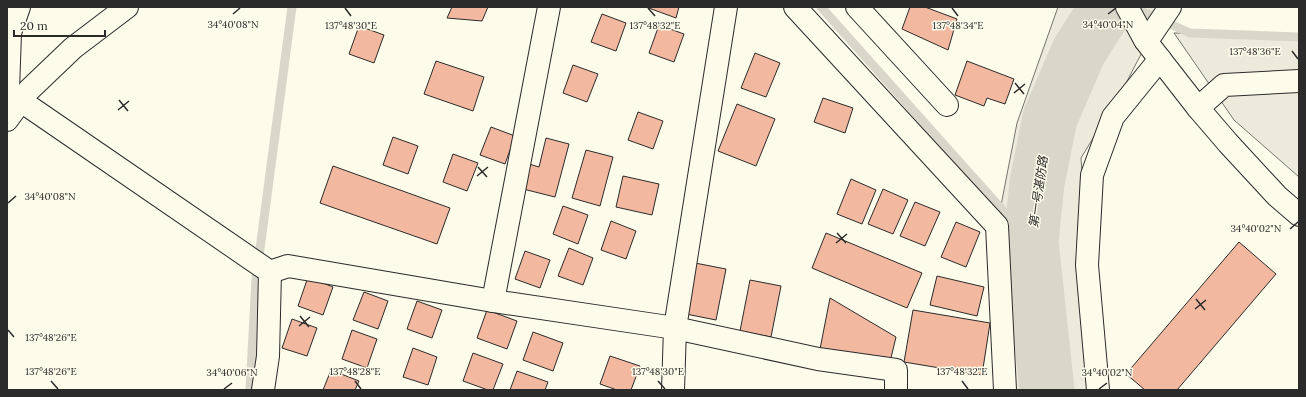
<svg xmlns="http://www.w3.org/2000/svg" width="1306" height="397" viewBox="0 0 1306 397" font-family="Lora,'Noto Sans JP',serif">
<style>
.green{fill:#ecebdb;stroke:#74746e}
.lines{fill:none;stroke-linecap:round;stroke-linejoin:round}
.stream{stroke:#d8d7c9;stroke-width:9}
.river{stroke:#d8d7c9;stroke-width:55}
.building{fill:#f2b8a0;stroke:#2b2b2b}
.street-casing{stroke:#2b2b2b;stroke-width:24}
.secondary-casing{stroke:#2b2b2b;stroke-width:24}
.street{stroke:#fdfbea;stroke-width:22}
.secondary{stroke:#fdfbea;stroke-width:22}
.ticks{fill:none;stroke:#2b2b2b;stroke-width:1.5}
.labels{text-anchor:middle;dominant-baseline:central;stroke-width:3;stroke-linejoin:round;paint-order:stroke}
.water-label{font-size:12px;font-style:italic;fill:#2b2b2b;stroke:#fdfbea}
.ticks-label{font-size:10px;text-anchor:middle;fill:#2b2b2b;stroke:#fdfbea;stroke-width:3;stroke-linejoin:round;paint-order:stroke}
</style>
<rect width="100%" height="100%" fill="#fdfbea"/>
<!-- green -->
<g class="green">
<polygon points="1058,7 1173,7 1151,35 1124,87 1081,158 1093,342 1097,390 1007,390 997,226 1017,123"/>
<polygon points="1174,33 1299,35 1299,177 1234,120"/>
</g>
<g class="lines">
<!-- stream -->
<g class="stream">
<polyline points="821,7 1031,242"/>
<polyline points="1132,7 1190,33 1299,37"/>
<polyline points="250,390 256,279 292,7"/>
</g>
<!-- river -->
<polyline class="river" points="1047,390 1031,242 1037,183 1050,118 1079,51 1107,7"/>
</g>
<!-- building -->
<g class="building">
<polygon points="452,7 488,7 482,21 447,18"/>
<polygon points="646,7 679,7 676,18"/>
<polygon points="910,7 925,7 957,19 948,50 902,29"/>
<polygon points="602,14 626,23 616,51 591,42"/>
<polygon points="659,25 684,34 674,62 649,53"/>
<polygon points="359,26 384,35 374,63 349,54"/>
<polygon points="755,53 780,63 766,97 741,88"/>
<polygon points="436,61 484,77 473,111 424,94"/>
<polygon points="967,61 1014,79 1005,104 987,98 984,106 955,95"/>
<polygon points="573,65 598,74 587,102 563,93"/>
<polygon points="823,98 853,108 845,133 814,122"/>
<polygon points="737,104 775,119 756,166 718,151"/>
<polygon points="638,112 663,121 653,149 628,140"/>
<polygon points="491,127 515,136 505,164 480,155"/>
<polygon points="393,137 418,146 408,174 383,165"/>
<polygon points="546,138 569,144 555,197 523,189 529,164 539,167"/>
<polygon points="586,150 613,157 600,206 572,198"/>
<polygon points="453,154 478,163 467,191 443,182"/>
<polygon points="333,166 450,208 437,244 320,203"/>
<polygon points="623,176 659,184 652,215 616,207"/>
<polygon points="851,179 876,190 862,224 837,214"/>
<polygon points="883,189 908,200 893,234 868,224"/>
<polygon points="915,202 940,212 925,246 900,236"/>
<polygon points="563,206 588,215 578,244 553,234"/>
<polygon points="611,221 636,231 626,259 601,250"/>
<polygon points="956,222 980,232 966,267 941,257"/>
<polygon points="826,233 922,273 907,308 812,268"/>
<polygon points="1239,242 1276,274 1177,390 1145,390 1126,374"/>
<polygon points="569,248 593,258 583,285 558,276"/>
<polygon points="525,251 550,260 540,288 515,279"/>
<polygon points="695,263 726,269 716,320 686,314"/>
<polygon points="937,276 984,287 977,316 930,305"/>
<polygon points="308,277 333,287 323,315 298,306"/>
<polygon points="750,280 781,286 771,337 740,331"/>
<polygon points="364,292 388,301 378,329 353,320"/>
<polygon points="830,298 896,337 890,362 820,349"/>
<polygon points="417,301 442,310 432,338 407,329"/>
<polygon points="487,310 517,321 507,349 477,338"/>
<polygon points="913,310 990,323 982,375 904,362"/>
<polygon points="292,319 317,328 307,356 282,348"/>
<polygon points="352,330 377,339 367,368 342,359"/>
<polygon points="533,332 563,343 553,371 523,360"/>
<polygon points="413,348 437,357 428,385 403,377"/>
<polygon points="473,353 503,364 493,390 488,390 463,381"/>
<polygon points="610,356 640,366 631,390 617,390 600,384"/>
<polygon points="331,370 359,381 355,390 323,390"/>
<polygon points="517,371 548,382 545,390 510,390"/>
</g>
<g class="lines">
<!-- street casing -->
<g class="street-casing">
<g id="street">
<polyline points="795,7 997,226 1005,390"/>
<polyline points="857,7 947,105"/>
<polyline points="1145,40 1151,35 1170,7"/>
<polyline points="21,101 270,272 268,356 263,390"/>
<polyline points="1198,108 1224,85 1299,81"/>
<polyline points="7,119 10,33 19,7"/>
<polyline points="270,272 288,266 493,301 675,328 818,359 896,370 896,390"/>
<polyline points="493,301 549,7"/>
<polyline points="673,390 675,328 726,7"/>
<polyline points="1098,390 1087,265 1092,175 1113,117 1160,59"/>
</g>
</g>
<!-- secondary casing -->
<g class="secondary-casing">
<g id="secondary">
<polyline points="1127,7 1145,40 1198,108 1228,143 1277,196 1299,215"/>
<polyline points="7,120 29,90 73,48 127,7"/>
</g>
</g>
<!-- street -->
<use href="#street" class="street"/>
<!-- secondary -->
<use href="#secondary" class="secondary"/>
</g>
<!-- ticks -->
<path class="ticks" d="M345,8L351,16M648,8L655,16M952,8L958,16M233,14L240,8M1108,14L1116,8M1292,51L1298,59M1015,83L1024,94M1014,93L1025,84M119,100L128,111M118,110L129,101M478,167L487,177M477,176L488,167M8,203L16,196M1290,229L1298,222M837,233L846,243M836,243L847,234M1196,299L1205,310M1195,309L1206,300M300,316L309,327M299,326L310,317M8,330L14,337M51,381L58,389M355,381L361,389M658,381L665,389M962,381L968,389M224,389L232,383M1099,389L1107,383"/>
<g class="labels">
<!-- water labels -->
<g class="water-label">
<text transform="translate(1038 192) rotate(-82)">第一号湛防路</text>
</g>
</g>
<g class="ticks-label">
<text x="233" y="28">34°40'08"N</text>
<text x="1108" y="28">34°40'04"N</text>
<text x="351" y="29">137°48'30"E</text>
<text x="655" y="29">137°48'32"E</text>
<text x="958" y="29">137°48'34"E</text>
<text x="1255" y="55">137°48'36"E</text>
<text x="50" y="200">34°40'08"N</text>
<text x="1256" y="232">34°40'02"N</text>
<text x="51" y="341">137°48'26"E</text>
<text x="51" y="375">137°48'26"E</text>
<text x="355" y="375">137°48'28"E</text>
<text x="658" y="375">137°48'30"E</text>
<text x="962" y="375">137°48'32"E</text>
<text x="232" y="376">34°40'06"N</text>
<text x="1107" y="376">34°40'02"N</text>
</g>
<!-- border -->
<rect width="1306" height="397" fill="none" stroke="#2b2b2b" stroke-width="16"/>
<!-- scale -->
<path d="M14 30v6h91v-6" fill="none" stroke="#2b2b2b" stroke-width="2"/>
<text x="20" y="30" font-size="12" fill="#2b2b2b" stroke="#fdfbea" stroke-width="3" paint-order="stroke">20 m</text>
</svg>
